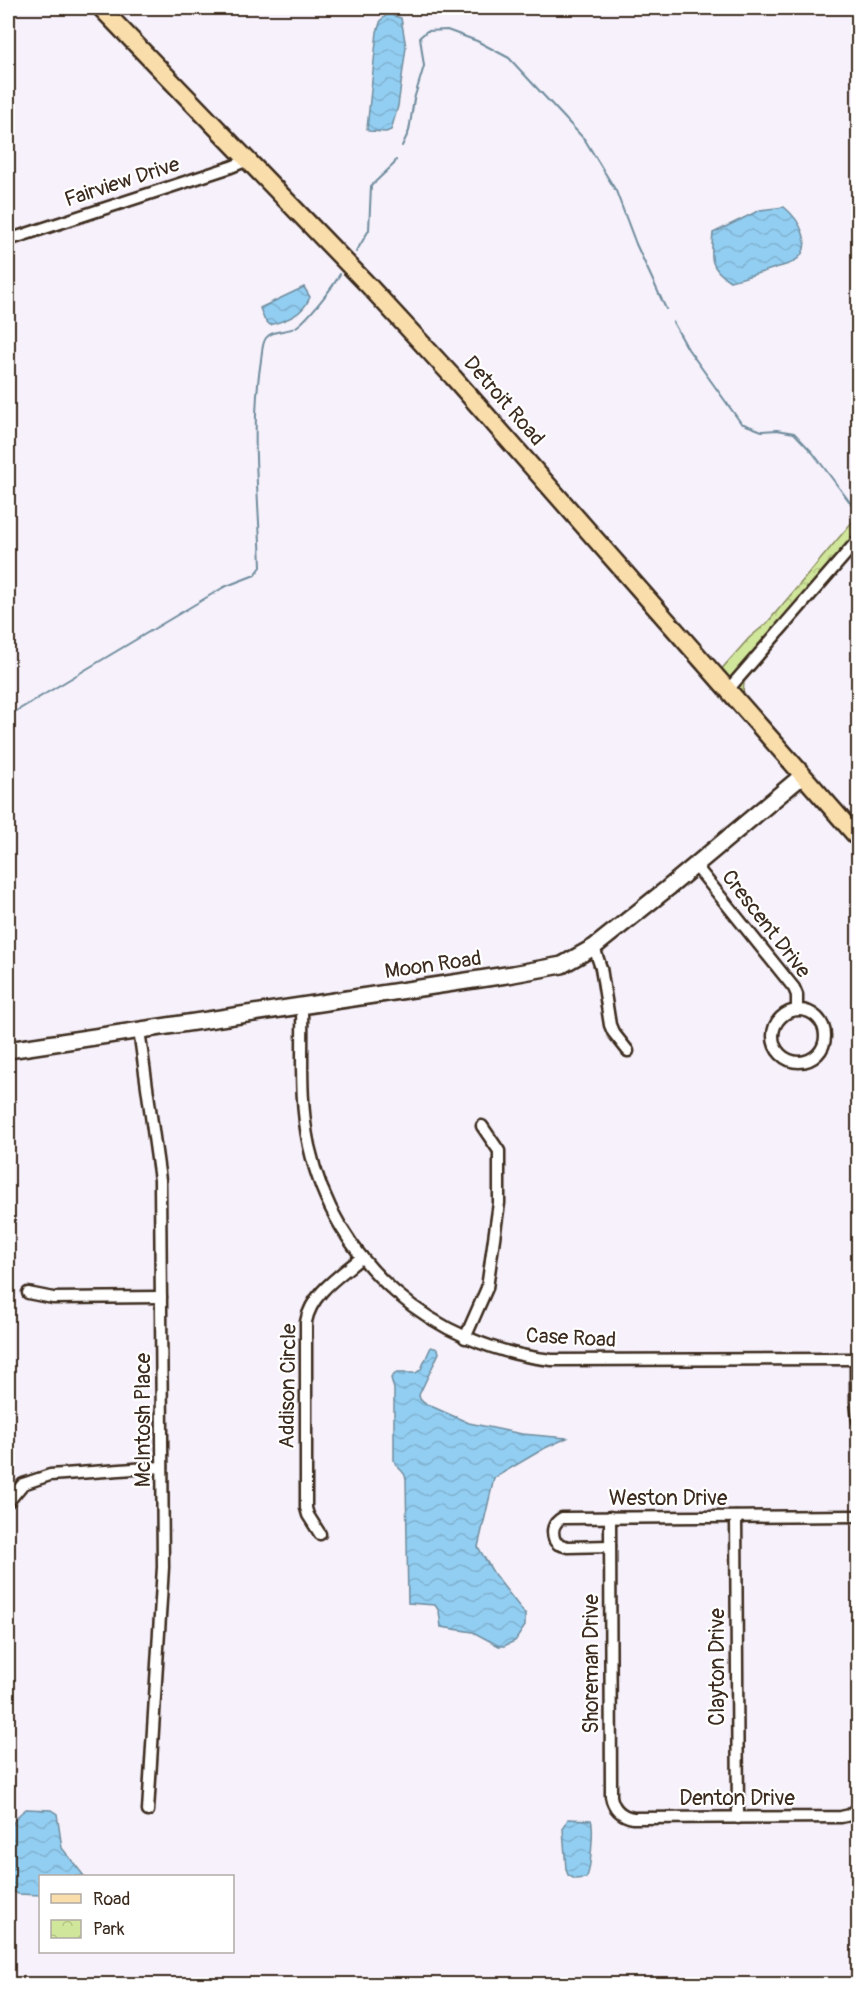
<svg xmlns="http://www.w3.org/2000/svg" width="866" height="1992" viewBox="0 0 866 1992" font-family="Pangolin,sans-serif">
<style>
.park{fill:url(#park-crowns);stroke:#86885c;stroke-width:1.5}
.water{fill:url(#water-waves);stroke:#6f8c9d;stroke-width:1.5}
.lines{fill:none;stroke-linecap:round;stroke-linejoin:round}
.stream{stroke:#6f8c9d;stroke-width:2}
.street-casing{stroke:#3b2a1e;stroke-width:15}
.secondary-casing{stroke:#3b2a1e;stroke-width:20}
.primary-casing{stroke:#3b2a1e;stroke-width:21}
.street{stroke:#fff;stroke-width:10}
.secondary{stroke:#fff;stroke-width:15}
.primary{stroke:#f9deab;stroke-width:16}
.labels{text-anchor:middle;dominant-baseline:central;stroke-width:4.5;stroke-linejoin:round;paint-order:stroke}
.street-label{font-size:21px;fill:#3b2a1e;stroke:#fff}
</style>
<defs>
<pattern id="park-crowns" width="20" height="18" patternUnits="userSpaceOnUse" patternTransform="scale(1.5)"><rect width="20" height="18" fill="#d0e69b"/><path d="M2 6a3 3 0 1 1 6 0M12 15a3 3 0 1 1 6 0" fill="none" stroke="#b4c585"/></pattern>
<pattern id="water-waves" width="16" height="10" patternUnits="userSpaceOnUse" patternTransform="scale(1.5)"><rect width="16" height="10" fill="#92cef2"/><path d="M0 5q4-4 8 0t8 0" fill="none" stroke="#7fb1cf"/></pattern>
</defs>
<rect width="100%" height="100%" fill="#f6f1fb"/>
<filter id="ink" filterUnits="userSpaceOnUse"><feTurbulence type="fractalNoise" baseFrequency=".0167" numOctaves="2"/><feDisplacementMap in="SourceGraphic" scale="12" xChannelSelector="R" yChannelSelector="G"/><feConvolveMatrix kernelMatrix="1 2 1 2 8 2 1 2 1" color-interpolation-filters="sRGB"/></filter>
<g filter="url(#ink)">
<!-- park -->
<polygon class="park" points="858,515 858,549 744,682 743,695 718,673 749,638 767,623"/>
<!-- water -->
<g class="water">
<polygon points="388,14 401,18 406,47 398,106 391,130 386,132 369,131 367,129 377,32 381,20"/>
<path d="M784,207C799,219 817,248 793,262C789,265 781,266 775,268C760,273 745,278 730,281C708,267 711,257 713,233L760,210Z"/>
<path d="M304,287L310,297C303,315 287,320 270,325L264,319L260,308Z"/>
<path d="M431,1347L438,1349L439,1353L419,1395L420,1399L424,1403L469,1423L522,1434L567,1438L545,1448L494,1478L478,1547L494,1574L525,1614V1626L515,1641L504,1646H499L473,1632L441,1627L439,1611L435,1605L408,1603L406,1479C405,1470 396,1469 394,1460V1389L391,1378L396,1373H416L421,1369Z"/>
<path d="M26,1809L51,1810L57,1814L62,1848L84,1876H40V1895L18,1894L11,1890C6,1877 7,1842 11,1828C13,1820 19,1814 26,1809Z"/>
<path d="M568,1819L591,1820C594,1826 591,1872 586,1878L575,1879L568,1875L566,1869L563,1829Z"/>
</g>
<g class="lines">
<!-- stream -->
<g class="stream">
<polyline points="402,146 409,131 414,99 424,66 420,37 427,31 447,30 477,41 509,58 585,140 616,191 636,244 666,309"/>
<polyline points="356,252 369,230 371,186 394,164 396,160"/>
<polyline points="673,322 688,349 741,423 762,431 777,430 794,433 813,453 858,513"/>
<path d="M8,716L224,587L255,575L261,567C259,499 250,428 261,360C262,353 262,343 266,338C273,329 286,333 296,327C307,320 334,286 340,274"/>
</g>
<!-- street casing -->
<g class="street-casing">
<g id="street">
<polyline points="8,240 231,167 248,160"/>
<polyline points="727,691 858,540"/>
<polyline points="695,865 794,988 797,995 797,1009"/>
<polyline points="594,947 601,968 610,1025 613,1032 628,1051"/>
<path d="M302,1005C303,1052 299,1100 309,1146C335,1264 433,1347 552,1360L858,1359"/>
<circle cx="799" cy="1036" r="26"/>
<polyline points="139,1030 160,1180 163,1567 148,1811"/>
<polyline points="28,1293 53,1298 161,1297"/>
<polyline points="465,1338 487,1288 499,1203 499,1151 482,1126"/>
<polyline points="856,1359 856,1401 858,1420"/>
<polyline points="8,1502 23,1484 50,1475 162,1467"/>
<path d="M610,1517L611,1796C613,1808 621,1816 633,1818L841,1817L850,1815L858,1808"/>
<polyline points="736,1517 738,1818"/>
<path d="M320,1534L308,1515L306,1508V1322C311,1293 341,1275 362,1257"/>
<path d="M610,1546L568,1547L558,1544L555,1541C551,1531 553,1523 562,1518L858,1516"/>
</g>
</g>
<!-- secondary casing -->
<g class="secondary-casing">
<polyline id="secondary" points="8,1050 513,974 562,965 594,947 668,888 802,776"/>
</g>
<!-- primary casing -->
<g class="primary-casing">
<polyline id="primary" points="101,8 369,286 453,377 858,838"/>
</g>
<!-- street -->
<use href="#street" class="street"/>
<!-- secondary -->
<use href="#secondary" class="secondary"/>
<!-- primary -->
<use href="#primary" class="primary"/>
</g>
</g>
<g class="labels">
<!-- street labels -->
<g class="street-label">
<text transform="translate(122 182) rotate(-18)">Fairview Drive</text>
<text transform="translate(504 401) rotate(49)">Detroit Road</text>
<text transform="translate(766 924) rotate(52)">Crescent Drive</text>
<text transform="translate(433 965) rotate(-8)">Moon Road</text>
<text transform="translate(571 1338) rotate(3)">Case Road</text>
<text transform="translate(288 1386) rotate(-89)">Addison Circle</text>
<text transform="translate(143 1420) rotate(-90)">McIntosh Place</text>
<text x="668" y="1498">Weston Drive</text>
<text transform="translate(591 1664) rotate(-90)">Shoreman Drive</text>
<text transform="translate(717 1667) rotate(-90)">Clayton Drive</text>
<text x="737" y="1798">Denton Drive</text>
</g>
</g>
<!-- margin -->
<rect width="866" height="1992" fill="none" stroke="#fff" stroke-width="30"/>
<rect x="15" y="15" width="836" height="1962" fill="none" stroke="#3b2a1e" stroke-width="2" filter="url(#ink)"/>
<!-- legend -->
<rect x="39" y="1875" width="195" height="78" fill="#ffffff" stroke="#b1aaa5" stroke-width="1.5"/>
<rect x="51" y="1894" width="30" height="9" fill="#f9deab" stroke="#b1aaa5" stroke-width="1.5"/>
<text x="93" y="1905" font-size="18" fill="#3b2a1e">Road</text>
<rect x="51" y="1920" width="30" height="18" fill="url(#park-crowns)" stroke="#b1aaa5" stroke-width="1.5"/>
<text x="93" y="1935" font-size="18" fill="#3b2a1e">Park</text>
</svg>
